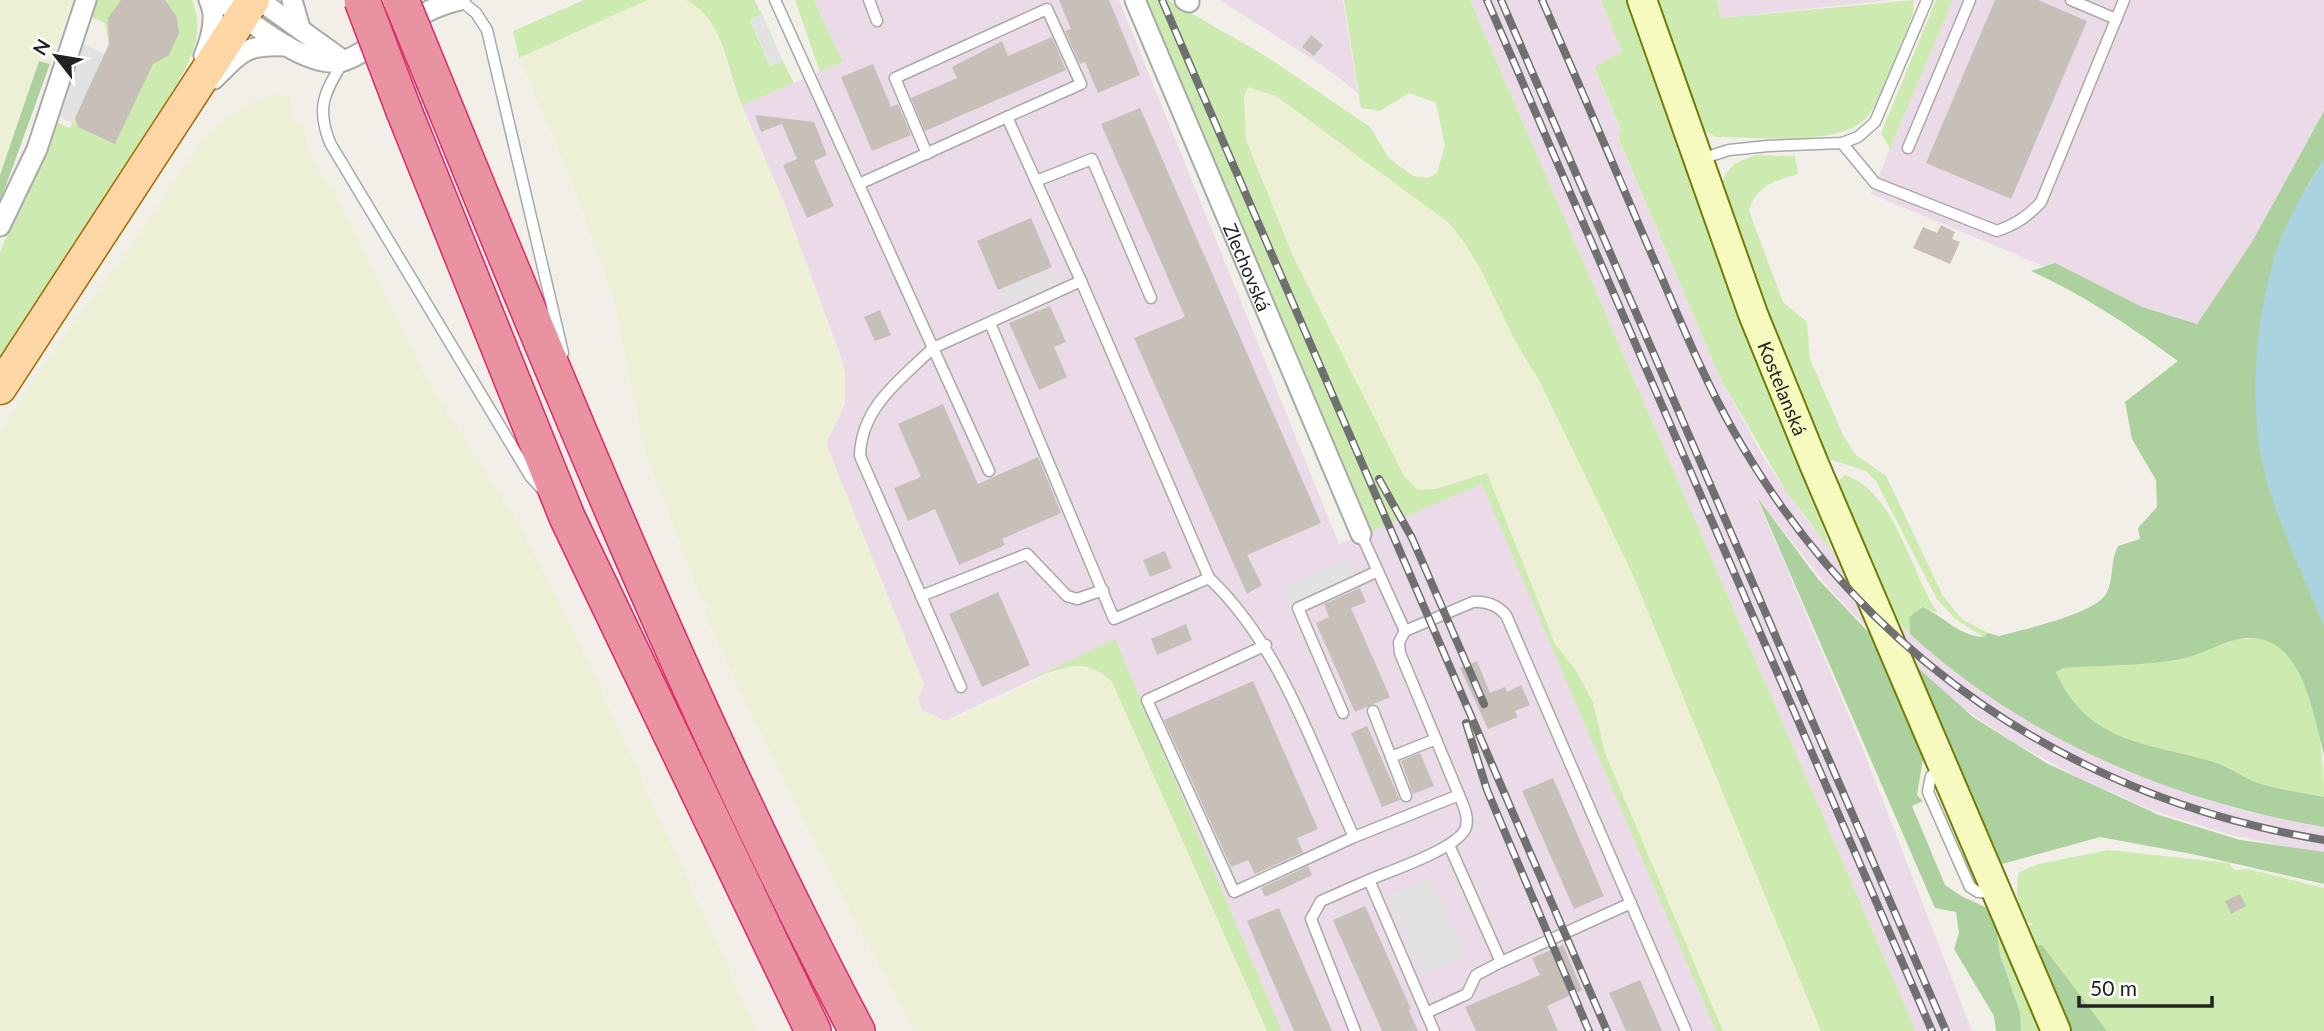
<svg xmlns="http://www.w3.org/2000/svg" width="2324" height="1031" viewBox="0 0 2324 1031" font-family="Lato,sans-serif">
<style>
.industrial{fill:#ebdbe8}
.farmland{fill:#eef0d5}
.grass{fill:#cdebb0}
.forest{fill:#add19e}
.parking{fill:#e2e2e2}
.water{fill:#aad3df}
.building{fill:#c7bfb8}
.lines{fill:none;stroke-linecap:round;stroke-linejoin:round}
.service-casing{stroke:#a9a9a9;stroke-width:13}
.minor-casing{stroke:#a9a9a9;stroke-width:23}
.secondary-casing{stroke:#707d05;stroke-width:32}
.primary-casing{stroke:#a06b00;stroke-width:35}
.motorway-casing{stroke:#dc2a67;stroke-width:38}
.service{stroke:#fff;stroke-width:10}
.minor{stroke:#fff;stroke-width:19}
.secondary{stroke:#f7fabf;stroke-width:28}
.primary{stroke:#fcd6a4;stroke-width:32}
.motorway{stroke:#e892a2;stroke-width:35}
.rail-casing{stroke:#707070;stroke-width:8}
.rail{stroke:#fff;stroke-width:5;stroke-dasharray:16;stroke-linecap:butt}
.motorway-bridge-casing{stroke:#dc2a67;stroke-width:38;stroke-linecap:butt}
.motorway-bridge{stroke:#e892a2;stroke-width:35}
.labels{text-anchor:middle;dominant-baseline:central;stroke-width:7;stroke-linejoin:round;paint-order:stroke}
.street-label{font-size:19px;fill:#222;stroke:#fff}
</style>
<rect width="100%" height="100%" fill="#f2efe9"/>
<!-- industrial -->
<g class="industrial">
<polygon points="814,0 1119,0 1339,544 1482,483 1716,1031 1282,1031 1115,640 945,721 921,710 918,698 924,685 826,444 845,403 845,372 839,352 786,208 742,105 843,62"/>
<polygon points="1220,0 1343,0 1358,93 1326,68"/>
<polygon points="1470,0 1601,0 1623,52 1594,68 1622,133 1617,136 1720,378 1764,458 1803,515 1847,568 1910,634 1992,697 2027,719 2124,770 2238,809 2324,827 2324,854 2231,835 2154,811 2079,778 2013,742 1944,695 1860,621 1827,586 1756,496 1861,744 1972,1031 1916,1031"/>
<polygon points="1717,0 1893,0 1721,18"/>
<polygon points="1953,0 2324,0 2324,111 2252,242 2197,324 2142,307 1871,194"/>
</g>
<!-- farmland -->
<g class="farmland">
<polygon points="0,0 73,0 50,64 39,62 0,175"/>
<polygon points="646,0 686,0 701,8 714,22 733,85 786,208 845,372 845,403 826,444 924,685 918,698 921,710 945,721 963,715 1063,668 1084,664 1099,669 1112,682 1267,1031 914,1031 807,828 708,622 704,609 710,606 707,601 702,602 644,448 614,301 569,174 519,58"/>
<polygon points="1248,87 1276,96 1449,223 1467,244 1524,357 1537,376 1632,573 1821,1031 1721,1031 1605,753 1593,702 1577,672 1555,644 1487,474 1434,489 1418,490 1404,476 1293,256 1246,140 1244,96"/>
<polygon points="279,94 291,96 292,119 304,126 311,158 339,201 429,383 520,526 577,638 757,1031 0,1031 0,433 46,360 136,239 203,138 227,117 252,102"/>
</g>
<!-- grass -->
<g class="grass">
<path d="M96,0H192C205,30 193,56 178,82L0,363V252L56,122L70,128L109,45L105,23L89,16Z"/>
<polygon points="584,0 647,0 519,58 513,31"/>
<path d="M686,0H754L762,14L750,20L770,66L783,61L794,83L742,105C726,68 725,20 686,0Z"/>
<polygon points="795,0 814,0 843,62 820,72"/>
<path d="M1147,0H1168L1264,55L1370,127L1389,158L1413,176L1428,178L1437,173L1445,146L1436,103L1409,93L1380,111L1361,108L1344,0H1470L1916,1031H1821L1632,573L1537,376C1502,328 1488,267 1449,223L1276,96L1248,87L1244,96L1246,140L1293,256L1404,476L1418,490L1435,489L1487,473L1555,644L1577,672L1593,702L1605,753L1723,1031H1716L1482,484L1372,531L1146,5Z"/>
<polygon points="1601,0 1631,0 1832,552 1786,491 1720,378 1617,135 1622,132 1594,67 1622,52"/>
<path d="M1652,0H1717L1721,18L1914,0L1913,14C1902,41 1885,96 1867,117C1842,147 1755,137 1717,137L1703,131Z"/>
<polygon points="1936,0 1953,0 1890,149 1881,133"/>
<path d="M1755,155L1795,156L1798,174C1775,180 1755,187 1749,211L1783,302L1807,322L1810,359L1843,435L1856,455L1886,476L1943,596L1962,619L1988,633L1985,638L1954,618L1937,599L1876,481L1866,471L1826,458L1743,260L1721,187L1726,173L1734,164Z"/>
<path d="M1845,475C1896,492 1909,571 1938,613L1921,607L1909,617L1910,634L1892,614L1836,483Z"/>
<path d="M1115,639L1282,1031H1267L1112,682C1084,655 1064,668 1031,679Z"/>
<path d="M2237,639C2246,639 2261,636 2269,640C2315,665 2324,751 2324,797C2303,793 2281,790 2261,784C2245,779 2232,767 2217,763C2150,742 2089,746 2056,672L2063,668L2185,658Z"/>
<polygon points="2108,850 2229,863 2234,870 2248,869 2324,888 2324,1031 2107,1031 2031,945 2025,927 2034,924 2021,920 2017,894 2018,873 2038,864"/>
<polygon points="1994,911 2044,1031 2021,1031 2020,1012 2000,955"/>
</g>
<!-- forest -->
<g class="forest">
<polygon points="39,61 50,64 0,202 0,175"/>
<path d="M2324,111V159L2305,190L2293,547L2324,625V755C2312,710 2301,624 2235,640C2218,644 2203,654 2185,658C2149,666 2101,665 2063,668L2056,672C2089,746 2150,742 2217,763C2232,768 2245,779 2261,784C2281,790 2303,793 2324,797V827C2172,801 2025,739 1910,634L1909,617L1922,607C1944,616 1960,637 1984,637L1988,633L1999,636C2022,630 2094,614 2106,594C2114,580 2110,561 2118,546L2140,539L2138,528L2157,507L2156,480L2132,439L2125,402L2178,361C2133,328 2082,294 2031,271L2055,263L2142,307L2197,324L2252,242Z"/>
<polygon points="1757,497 1818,579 1872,636 1924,753 1917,795 1923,801 1912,806 1945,885 1963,897 1994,911 2000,955 2020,1012 2021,1031 1996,1031 1994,1016 1954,949 1959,933 1956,912 1935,908"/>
<polygon points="1916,666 1973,717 2048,764 2159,815 2240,840 2324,852 2324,884 2192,854 2100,837 1995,866"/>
<polygon points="2042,945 2107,1031 2068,1031 2031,946"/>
</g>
<!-- parking -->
<g class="parking">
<polygon points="762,14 783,61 771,66 750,19"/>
<polygon points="81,43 105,54 73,123 57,116"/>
<polygon points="1053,269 1059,282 1002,306 997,293"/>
<polygon points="1346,559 1357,581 1293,610 1283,588"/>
<polygon points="1430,877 1466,956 1422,976 1387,896"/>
</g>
<!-- water -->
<path class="water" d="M2324,159V625C2305,582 2285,537 2270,492C2246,420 2254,320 2277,249C2287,218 2307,187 2324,159Z"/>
<!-- building -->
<g class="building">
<polygon points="121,0 165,0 177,17 179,33 169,55 153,64 115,144 78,127 75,118 109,44 108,18"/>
<polygon points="1059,0 1109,0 1140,75 1098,93 1085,62 1080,64 1065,31 1071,29"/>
<polygon points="1995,0 2038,0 2087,21 2011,199 1926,163"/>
<polygon points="1311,35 1323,45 1314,56 1302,47"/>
<polygon points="1052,37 1066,70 925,131 911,98 957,78 952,67 1002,41 1008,56"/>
<polygon points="873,64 891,107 898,104 911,135 872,151 841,77"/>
<polygon points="1140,108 1321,523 1247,555 1262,585 1247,594 1134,338 1185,317 1101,124"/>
<polygon points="755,115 814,122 827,155 814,161 834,206 807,218 783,165 797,159 782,124 761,132"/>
<polygon points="1031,218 1052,267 998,290 977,241"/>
<polygon points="1941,225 1955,232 1952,239 1960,242 1950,264 1913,248 1923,227 1937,233"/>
<polygon points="1050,306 1066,342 1054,347 1067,377 1039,390 1009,323"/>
<polygon points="880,310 891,335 875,341 864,317"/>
<polygon points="943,404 978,484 1038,457 1061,513 1002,539 1005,545 959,565 935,509 908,521 894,488 921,477 898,424"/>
<polygon points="1165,551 1172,568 1150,577 1143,560"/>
<polygon points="1360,588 1366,602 1351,608 1390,697 1355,712 1316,623 1329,617 1324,604"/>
<polygon points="998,592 1030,665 982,687 949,614"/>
<polygon points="1186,624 1192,640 1157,655 1151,639"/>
<polygon points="1477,661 1490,693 1505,687 1507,692 1521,685 1530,705 1515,711 1518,717 1488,729 1460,668"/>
<polygon points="1253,681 1318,829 1297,838 1303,852 1255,874 1248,860 1231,867 1164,720"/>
<polygon points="1367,726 1400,800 1382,807 1351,733"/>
<polygon points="1420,753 1434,786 1413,794 1401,761"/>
<polygon points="1553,778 1604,896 1574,909 1522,791"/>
<polygon points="1308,866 1312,875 1265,897 1261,888"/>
<polygon points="2240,894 2246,906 2231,914 2225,901"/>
<polygon points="1365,906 1411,1009 1409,1011 1418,1031 1382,1031 1333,920"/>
<polygon points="1279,908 1332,1031 1294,1031 1247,921"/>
<polygon points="1563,945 1582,990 1547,1006 1558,1031 1476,1031 1465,1007 1540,975 1532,958"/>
<polygon points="1640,980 1662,1031 1626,1031 1609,993"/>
</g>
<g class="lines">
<!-- service casing -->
<g class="service-casing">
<g id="service">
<polyline points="460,0 476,13 487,30 563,353"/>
<polyline points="775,0 933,348 1081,281 1007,117 859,184"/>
<polyline points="869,0 877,21"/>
<polyline points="2071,0 2116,19"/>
<path d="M343,62C324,93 316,108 330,143L530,476L541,488"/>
<path d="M1842,143L1875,183L1997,231C2016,224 2027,217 2041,202L2124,0"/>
<polyline points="1908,148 1970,0"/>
<polyline points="927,154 895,78 1047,9 1081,84 1007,117"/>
<polyline points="1701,159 1729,150 1768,146 1842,143 1858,137 1875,122 1927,0"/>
<polyline points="1036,181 1092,159 1151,298"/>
<polyline points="990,323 1114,619 1209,578 1081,281"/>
<polyline points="1361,534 1405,631"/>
<path d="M1209,578C1281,646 1313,749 1354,837L1459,795L1400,653L1399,642L1405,631L1473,602C1487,601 1497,605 1506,615L1686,1031"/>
<polyline points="921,596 1027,554 1067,596 1077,599 1103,590"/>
<polyline points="1266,645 1147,700 1234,892 1354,837"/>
<path d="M961,687L860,456C861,407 901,379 933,348L989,471"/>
<polyline points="1373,711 1391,757 1436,739"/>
<polyline points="1343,713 1298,608 1378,571"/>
<polyline points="1391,757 1406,796"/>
<polyline points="1943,768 1931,776 1928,792 1970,887 1978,892 1993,893"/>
<polyline points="1449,845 1501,962 1631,903"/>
<path d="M1369,880C1390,871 1460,848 1466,827C1469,816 1463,805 1459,795"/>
<polyline points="1426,1013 1467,994 1476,975 1501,962"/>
<polyline points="1355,1031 1311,919 1321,901 1369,880 1434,1031"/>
</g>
</g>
<!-- minor casing -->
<g class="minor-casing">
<g id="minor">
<path d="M219,0C249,19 306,70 342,61C356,58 372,45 384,37C409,21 430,7 460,0"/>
<polyline points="259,0 344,61"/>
<polyline points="292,0 300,28"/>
<path id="s1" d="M1135,0L1361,534"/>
<polyline points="1185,0 1189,2"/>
<path d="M204,56C211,39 218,17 209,0"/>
<path d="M214,79C242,51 246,44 287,46"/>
<polyline points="0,226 37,149 86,0"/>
</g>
</g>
<!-- secondary casing -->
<g class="secondary-casing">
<g id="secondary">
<path id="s2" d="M1642,0L1753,314L1814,464L2056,1031"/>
</g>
</g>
<!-- primary casing -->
<g class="primary-casing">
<polyline id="primary" points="0,388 253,0"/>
</g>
<!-- motorway casing -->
<g class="motorway-casing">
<g id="motorway">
<path d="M435,83C566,403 696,725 857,1031"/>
<polyline points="404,111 567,517 813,1031"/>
</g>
</g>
<!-- service -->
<use href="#service" class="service"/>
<!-- minor -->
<use href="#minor" class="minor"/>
<!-- secondary -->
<use href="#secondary" class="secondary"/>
<!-- primary -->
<use href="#primary" class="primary"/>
<!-- motorway -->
<use href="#motorway" class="motorway"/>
<!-- rail casing -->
<g class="rail-casing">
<g id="rail">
<polyline points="1162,0 1607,1031"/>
<polyline points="1487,0 1932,1031"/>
<polyline points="1501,0 1946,1031"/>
<path d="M1542,0C1579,84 1615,168 1651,253C1677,312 1701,374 1733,430C1860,655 2070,798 2324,840"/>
<polyline points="1379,479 1412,538 1484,704"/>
<polyline points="1466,723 1487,790 1589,1031"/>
</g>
</g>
<!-- rail -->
<use href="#rail" class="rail"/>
<!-- motorway-bridge casing -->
<g class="motorway-bridge-casing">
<g id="motorway-bridge">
<polyline points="362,0 404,111"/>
<polyline points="401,0 435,83"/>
</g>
</g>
<!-- motorway-bridge -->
<use href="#motorway-bridge" class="motorway-bridge"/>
</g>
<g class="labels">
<!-- street labels -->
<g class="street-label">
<text stroke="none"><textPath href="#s1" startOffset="290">Zlechovská</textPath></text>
<text stroke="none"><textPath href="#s2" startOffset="413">Kostelanská</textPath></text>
</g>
</g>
<!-- north arrow -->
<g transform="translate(56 56) rotate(301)" stroke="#ffffff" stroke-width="5" paint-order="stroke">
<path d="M0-5L12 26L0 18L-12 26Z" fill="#222222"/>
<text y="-10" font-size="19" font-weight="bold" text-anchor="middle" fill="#222222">N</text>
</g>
<!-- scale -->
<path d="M2079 996v10h133v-10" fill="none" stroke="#222222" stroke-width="3.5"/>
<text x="2090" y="996" font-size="21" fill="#222222" stroke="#ffffff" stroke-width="5" paint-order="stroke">50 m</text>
</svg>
